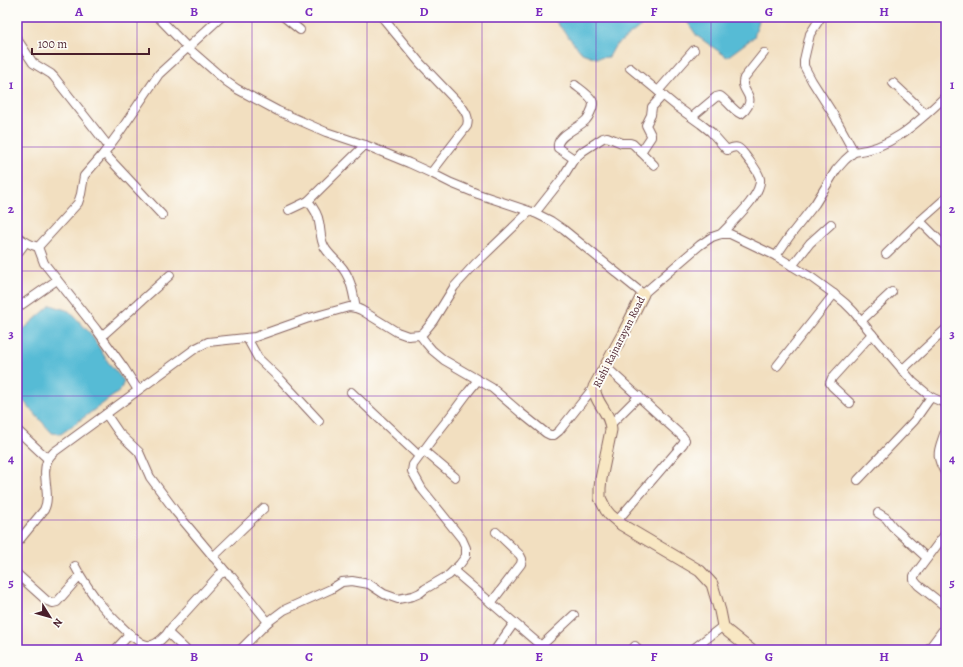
<svg xmlns="http://www.w3.org/2000/svg" width="963" height="667" viewBox="0 0 963 667" font-family="Alegreya,serif">
<style>
.water{fill:#57bbd5;stroke:#506d80}
.lines{fill:none;stroke-linecap:round;stroke-linejoin:round}
.minor-casing{stroke:#85625f;stroke-width:10}
.secondary-casing{stroke:#85625f;stroke-width:13}
.minor{stroke:#fff;stroke-width:8}
.secondary{stroke:#f8e7c3;stroke-width:11}
.grid{fill:none;stroke:#7b2cbf;stroke-width:1;stroke-opacity:0.55}
.labels{text-anchor:middle;dominant-baseline:central;stroke-width:4;stroke-linejoin:round;paint-order:stroke}
.street-label{font-size:11px;fill:#4a1f2b;stroke:#fdfcf7}
.neatline{fill:none;stroke:#7b2cbf;stroke-width:1.5}
.grid-label{font-size:13px;text-anchor:middle;font-weight:bold;fill:#7b2cbf}
</style>
<rect width="100%" height="100%" fill="#fdfcf7"/>
<filter id="ink" filterUnits="userSpaceOnUse"><feTurbulence type="fractalNoise" baseFrequency=".025" numOctaves="2"/><feDisplacementMap in="SourceGraphic" scale="8" xChannelSelector="R" yChannelSelector="G"/><feConvolveMatrix kernelMatrix="1 2 1 2 8 2 1 2 1" color-interpolation-filters="sRGB"/></filter>
<filter id="wash" filterUnits="userSpaceOnUse"><feTurbulence type="fractalNoise" baseFrequency=".012" numOctaves="4" result="noise"/><feDisplacementMap in="SourceGraphic" scale="16" xChannelSelector="R" yChannelSelector="G"/><feGaussianBlur stdDeviation="0.9" result="paint"/><feColorMatrix in="noise" values="0 0 0 0 0 0 0 0 0 0 0 0 0 0 0 0 0 1.4 0 .05"/><feComposite in="paint" operator="in"/></filter>
<g filter="url(#wash)">
<rect width="100%" height="100%" fill="#f2dfc0"/>
<!-- water -->
<g class="water">
<polygon points="552,17 649,17 646,22 615,46 609,57 596,58 582,53"/>
<polygon points="684,17 760,17 754,37 727,57 697,36"/>
<polygon points="51,305 69,311 90,333 108,362 124,381 120,391 61,434 52,433 17,394 17,335"/>
</g>
</g>
<g filter="url(#ink)">
<g class="lines">
<!-- minor casing -->
<g class="minor-casing">
<g id="minor">
<polyline points="158,17 188,48 227,82 237,89 278,111 326,132 365,145 409,163 431,173 451,183 478,194 535,213 551,221 564,230 643,294 700,245 712,237 721,234 730,234 776,256 812,278 834,294 845,303 853,311 872,334 913,382 931,397 940,401 946,403"/>
<polyline points="284,17 300,30"/>
<path d="M382,17L420,63L462,107C467,114 469,118 467,126L431,173"/>
<polyline points="945,17 946,19"/>
<polyline points="17,39 33,63 51,74 54,77 109,147"/>
<path d="M630,68L676,106L701,124L711,132L727,150C737,145 739,147 745,155C750,162 758,170 760,179C762,195 732,222 721,234"/>
<polyline points="893,83 926,114"/>
<polyline points="658,91 694,50"/>
<path d="M692,117L716,97L720,96C728,101 733,111 741,114C744,112 746,110 748,106C754,94 739,90 744,78L764,53"/>
<polyline points="641,152 651,137 651,135 646,125 651,115 652,107 663,95"/>
<path d="M854,152C892,149 919,121 946,96"/>
<polyline points="104,153 162,215"/>
<path d="M574,159L558,148C555,136 579,128 586,120C589,117 590,113 592,109C593,105 594,103 592,100C588,94 580,89 575,85"/>
<path d="M308,201C313,207 318,214 319,222C321,230 320,239 324,246C327,253 335,259 340,265C351,277 353,292 356,308"/>
<polyline points="289,210 308,201 365,145"/>
<polyline points="535,213 561,180 574,159 583,151 603,138 607,137 622,143 630,143 633,144 654,165"/>
<polyline points="920,221 946,247"/>
<path d="M17,236C23,241 31,245 38,247"/>
<polyline points="17,254 26,242"/>
<polyline points="886,254 920,221 946,198"/>
<polyline points="776,256 789,237 815,204 836,170 845,160 854,152 833,114 812,81 804,66 804,60 810,34 821,17"/>
<polyline points="792,266 810,243 831,224"/>
<polyline points="17,308 57,280"/>
<polyline points="861,321 892,292"/>
<polyline points="420,335 426,343 432,350 444,360 492,388 521,413 546,433 550,435 554,435 559,431 594,387"/>
<polyline points="102,336 170,275"/>
<polyline points="247,338 258,358 281,380 319,421"/>
<polyline points="605,366 683,437 685,440 683,444 617,521"/>
<polyline points="777,366 834,294"/>
<polyline points="902,370 946,329"/>
<polyline points="138,390 124,368 96,329 44,263 38,247 78,203 81,194 84,176 104,153 121,130 159,74 221,17"/>
<polyline points="351,392 419,456"/>
<polyline points="850,403 832,386 830,383 832,378 872,334"/>
<polyline points="106,414 119,433 139,452 150,477 176,512 226,572"/>
<polyline points="611,424 639,396"/>
<path d="M946,428C940,449 933,453 946,474"/>
<polyline points="17,430 48,459"/>
<polyline points="423,450 455,477"/>
<polyline points="858,480 914,421 931,397"/>
<polyline points="878,513 886,518 892,526 927,558"/>
<polyline points="946,533 914,576 914,580 918,585 946,607"/>
<path d="M17,543L44,510C52,494 40,475 48,459C50,456 52,454 54,452L196,348L208,342L255,337L306,319L349,307L356,308L361,310L397,332L408,336L420,335L424,332L433,321L454,287L475,264L529,212"/>
<polyline points="213,557 264,508"/>
<path d="M75,566C81,578 89,589 97,600C105,610 136,644 147,645C156,647 167,635 171,628L220,574L226,572L232,577L268,622"/>
<polyline points="454,571 546,650"/>
<polyline points="17,574 47,601 53,603 57,602 80,576"/>
<polyline points="491,603 521,564 522,559 520,555 496,532"/>
<polyline points="168,633 186,650"/>
<polyline points="541,646 574,615"/>
<polyline points="115,650 130,634"/>
<polyline points="240,650 268,622 284,610 331,589 342,582 352,581 369,584 384,594 398,599 413,596 420,593 425,589 449,575 460,564 466,556 466,548 462,539 422,489 412,471 413,465 433,438 452,414 469,391 478,380"/>
<polyline points="495,650 514,623"/>
<polyline points="632,650 635,646 638,650"/>
<polyline points="692,650 723,626"/>
<polyline points="928,650 946,626"/>
</g>
</g>
<!-- secondary casing -->
<g class="secondary-casing">
<path id="secondary" d="M643,294L623,334L594,387C595,404 611,413 611,430L601,479L600,488V498L606,510L610,515L622,525L700,571L712,584L720,611L723,626L726,630L751,650"/>
</g>
<!-- minor -->
<use href="#minor" class="minor"/>
<!-- secondary -->
<use href="#secondary" class="secondary"/>
</g>
</g>
<!-- grid -->
<path class="grid" d="M137,17V650M252,17V650M367,17V650M482,17V650M596,17V650M711,17V650M826,17V650M17,147H946M17,271H946M17,396H946M17,520H946"/>
<g class="labels">
<!-- street labels -->
<g class="street-label">
<text transform="translate(619 342) rotate(-63)">Rishi Rajnarayan Road</text>
</g>
</g>
<!-- margin -->
<rect width="963" height="667" fill="none" stroke="#fdfcf7" stroke-width="44"/>
<!-- north arrow -->
<g transform="translate(50 617) rotate(127)" stroke="#fdfcf7" stroke-width="3" paint-order="stroke">
<path d="M0-3L7 15L0 10L-7 15Z" fill="#4a1f2b"/>
<text y="-6" font-size="11" font-weight="bold" text-anchor="middle" fill="#4a1f2b">N</text>
</g>
<!-- scale -->
<path d="M32 48v6h117v-6" fill="none" stroke="#4a1f2b" stroke-width="2"/>
<text x="38" y="48" font-size="12" fill="#4a1f2b" stroke="#fdfcf7" stroke-width="3" paint-order="stroke">100 m</text>
<rect x="22" y="22" width="919" height="623" class="neatline"/>
<g class="grid-label">
<text x="79" y="16">A</text>
<text x="194" y="16">B</text>
<text x="309" y="16">C</text>
<text x="424" y="16">D</text>
<text x="539" y="16">E</text>
<text x="654" y="16">F</text>
<text x="769" y="16">G</text>
<text x="884" y="16">H</text>
<text x="11" y="89">1</text>
<text x="952" y="89">1</text>
<text x="11" y="213">2</text>
<text x="952" y="213">2</text>
<text x="11" y="338">3</text>
<text x="952" y="338">3</text>
<text x="11" y="463">4</text>
<text x="952" y="463">4</text>
<text x="11" y="587">5</text>
<text x="952" y="587">5</text>
<text x="79" y="661">A</text>
<text x="194" y="661">B</text>
<text x="309" y="661">C</text>
<text x="424" y="661">D</text>
<text x="539" y="661">E</text>
<text x="654" y="661">F</text>
<text x="769" y="661">G</text>
<text x="884" y="661">H</text>
</g>
</svg>
